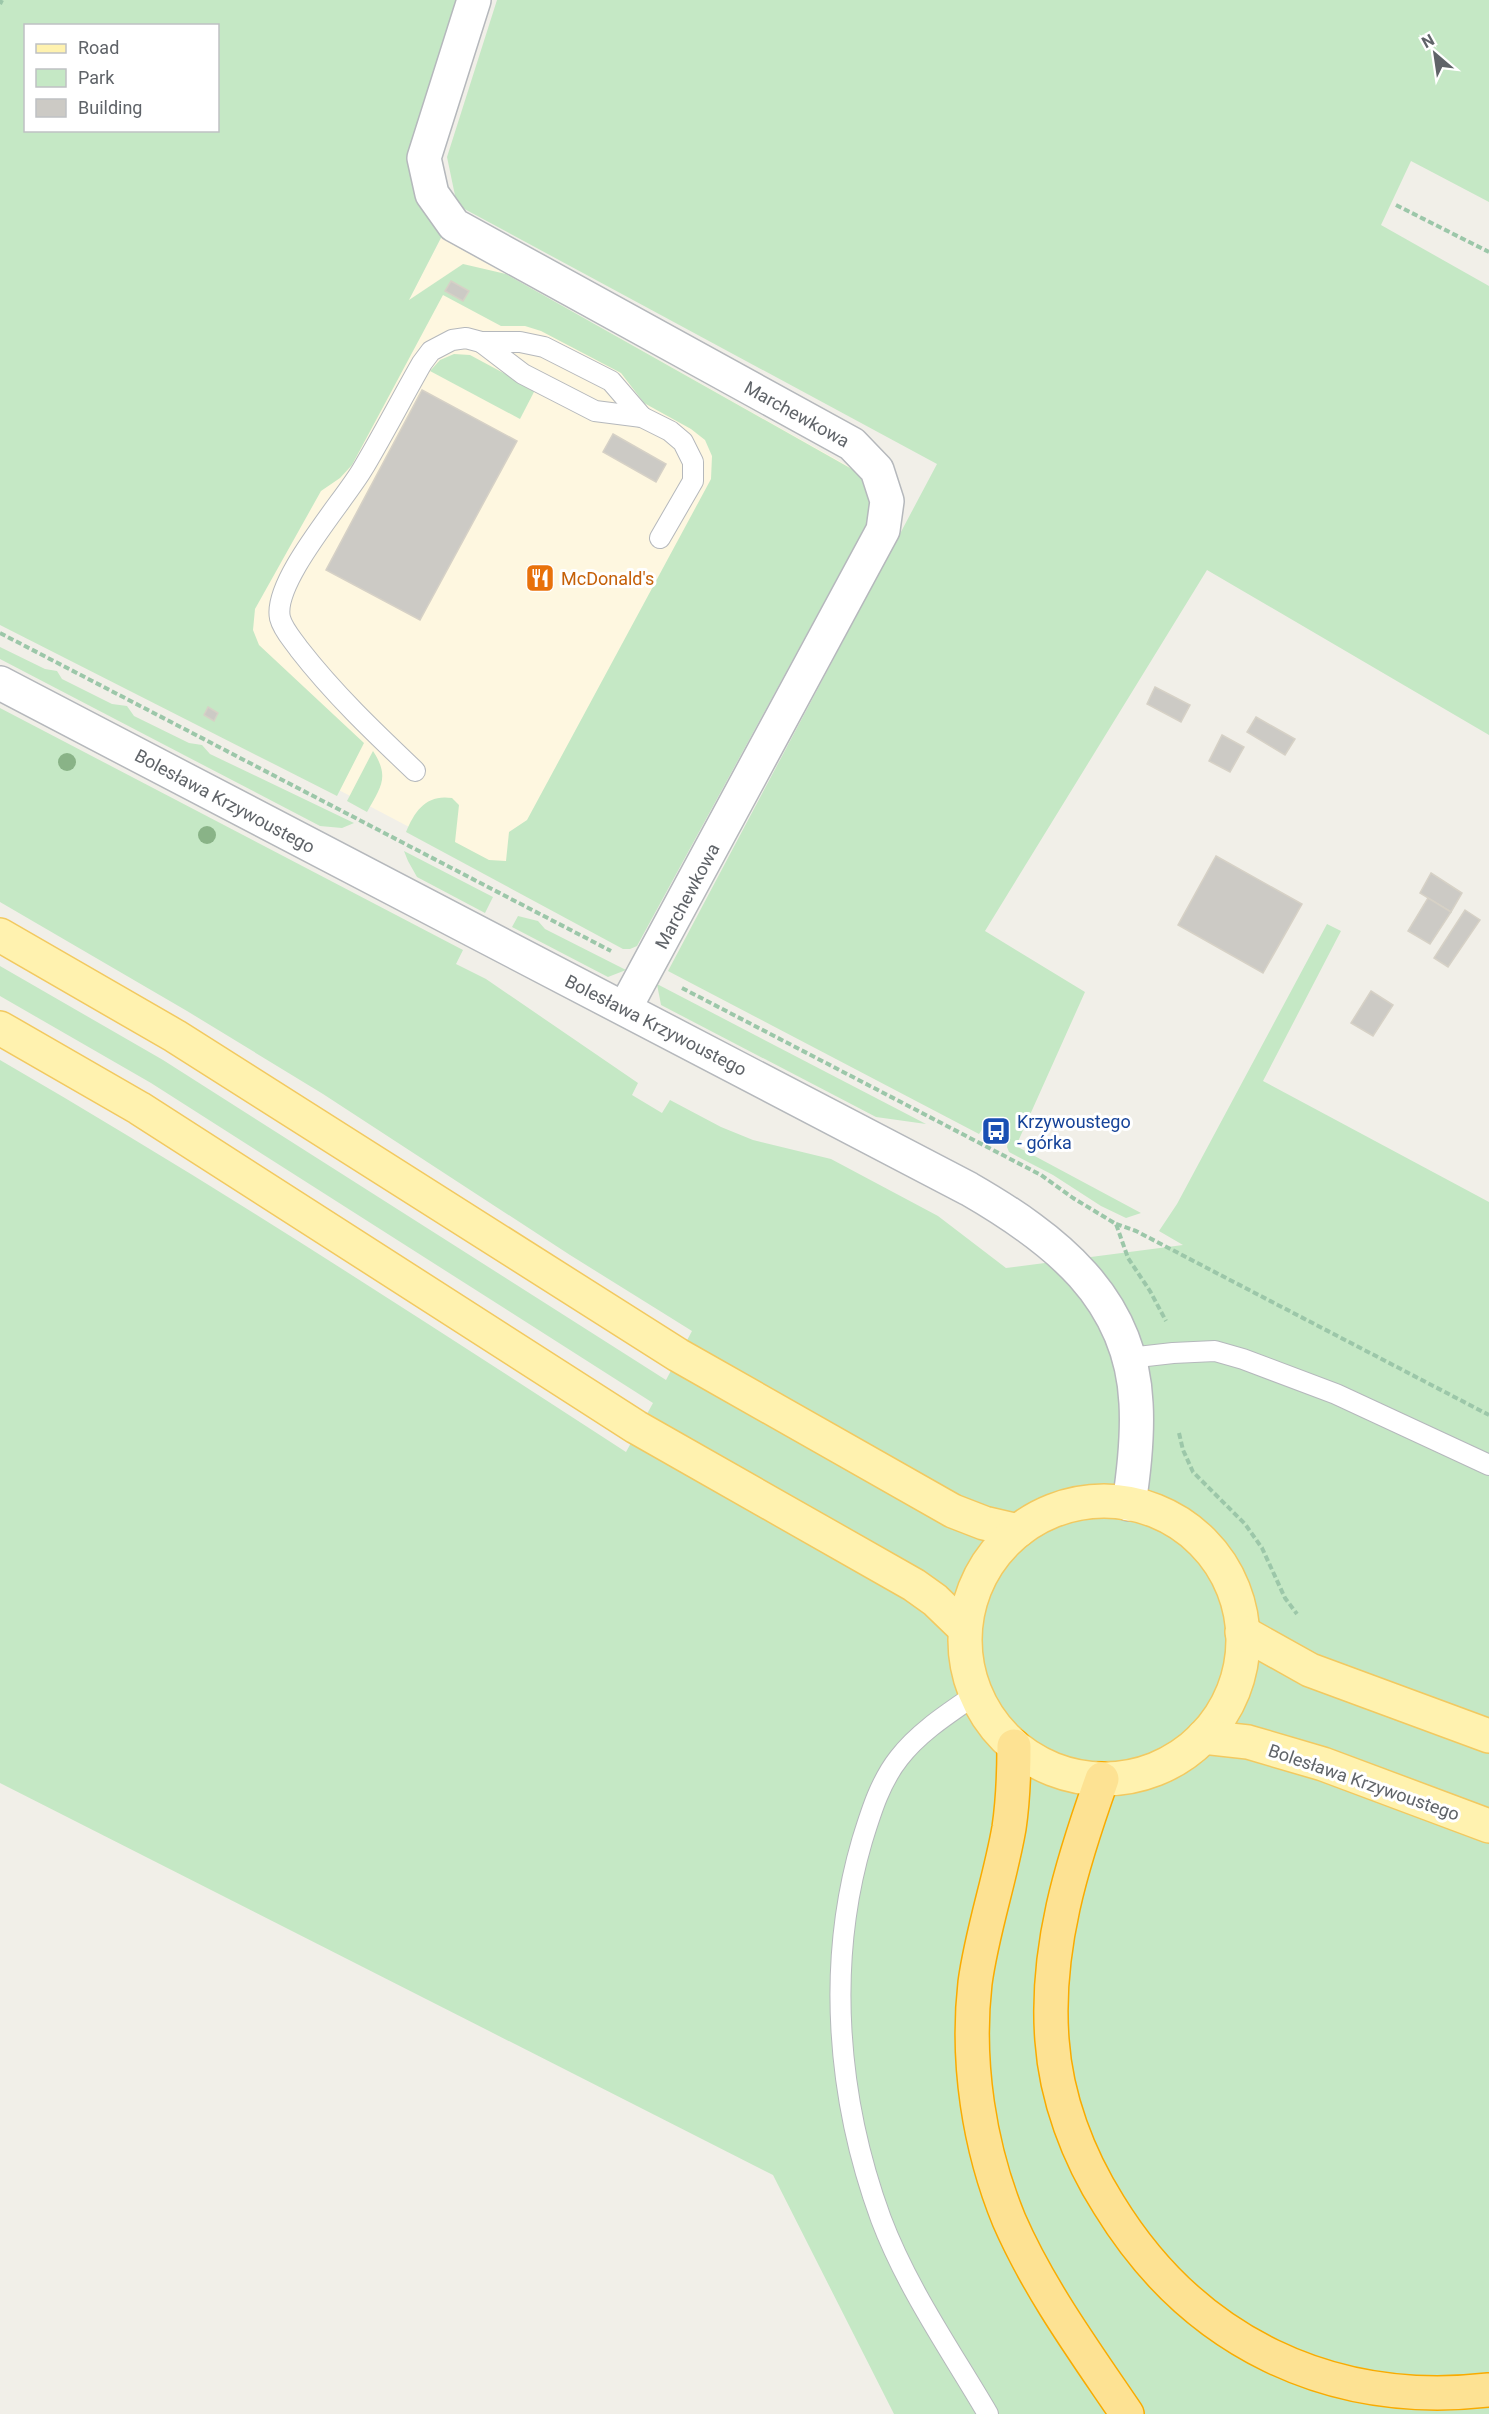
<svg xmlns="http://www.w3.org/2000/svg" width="1489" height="2414" viewBox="0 0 1489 2414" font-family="Roboto,sans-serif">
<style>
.commercial{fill:#fef7e0}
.green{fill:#c5e8c5;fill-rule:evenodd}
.building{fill:#cccac5;stroke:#d6d1c6;stroke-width:1.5}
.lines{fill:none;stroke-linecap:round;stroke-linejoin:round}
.service-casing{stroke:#b5b8bc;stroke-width:22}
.minor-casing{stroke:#b5b8bc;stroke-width:36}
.primary-casing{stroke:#f2c960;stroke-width:36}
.motorway-casing{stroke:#f9ab00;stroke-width:36}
.path{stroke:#9cc7a9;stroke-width:4;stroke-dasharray:6 3;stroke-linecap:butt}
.service{stroke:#fff;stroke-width:20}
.minor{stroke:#fff;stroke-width:33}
.primary{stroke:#fff2af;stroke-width:33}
.motorway{stroke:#fde293;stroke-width:33}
.tree{fill:#89b387}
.labels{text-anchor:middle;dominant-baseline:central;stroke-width:6;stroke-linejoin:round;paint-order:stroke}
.street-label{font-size:18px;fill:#5f6368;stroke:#fff}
.food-label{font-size:18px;fill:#c56008;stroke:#fff;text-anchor:start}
.transit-label{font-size:18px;fill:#164399;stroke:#fff;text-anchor:start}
</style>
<rect width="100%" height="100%" fill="#f1efe8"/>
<!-- commercial -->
<polygon class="commercial" points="441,238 857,471 601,928 181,707 408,301"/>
<!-- green -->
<g class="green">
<path d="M0,0H459L415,132L414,173L447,226L409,300L463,264L506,274L866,477L873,512L637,946L630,949H623L406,832C415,810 427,794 452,798L459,805L455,842L489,860L506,861L509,832L527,820L711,479L712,456L705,440L691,429L644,403L621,373L541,331L525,326H501L443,295L352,465L340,478L321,491L255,609L253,630L259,645L364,743L337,796L0,625ZM26,26H218V130H26Z"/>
<polygon points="497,0 1489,0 1489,202 1411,161 1381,225 1489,286 1489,735 1207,570 985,931 1085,992 1016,1146 1141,1213 1126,1218 1101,1206 1053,1175 1009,1152 1007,1147 1009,1136 985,1125 979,1134 668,971 937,464 457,205 447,157"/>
<polygon points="454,354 470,355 535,390 520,419 430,371 440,360"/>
<polygon points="0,647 45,669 57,671 62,679 112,704 127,706 134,716 189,743 202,745 210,754 354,823 342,828 320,826 0,659"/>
<path d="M0,708L463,950L456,964L486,979L638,1083L632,1095L662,1113L670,1100L721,1127L753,1140L831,1159L938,1216L1006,1268L1183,1245L1159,1231L1177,1204L1327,924L1341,931L1263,1081L1489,1202V2414H894L773,2175L0,1783V1060C213,1183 419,1318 626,1452L653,1403L151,1083L0,996V966L163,1060L666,1380L692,1331L570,1255L323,1094L187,1011L0,902Z"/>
<path d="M373,751C390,777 381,787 367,812L347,801Z"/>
<polygon points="404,851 493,897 485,913 417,877 408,861"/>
<polygon points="518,916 538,921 545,929 626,970 608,977 512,927"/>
<polygon points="657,984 926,1124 876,1117 661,1005"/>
</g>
<!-- building -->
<g class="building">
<polygon points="451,281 469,291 463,301 445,291"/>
<polygon points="422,390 517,441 420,620 326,570"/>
<polygon points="613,434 666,464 656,482 603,452"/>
<polygon points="1155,687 1190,705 1181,722 1147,704"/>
<polygon points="208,707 218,713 214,721 204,715"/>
<polygon points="1256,717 1295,739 1285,755 1247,732"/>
<polygon points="1222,735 1244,747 1230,772 1209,761"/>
<polygon points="1216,856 1302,904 1263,973 1178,925"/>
<polygon points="1431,873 1462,893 1451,912 1420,893"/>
<polygon points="1428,898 1451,912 1430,944 1408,931"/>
<polygon points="1465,910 1480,920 1448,967 1434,958"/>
<polygon points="1371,991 1393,1005 1373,1036 1351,1023"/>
</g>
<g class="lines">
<!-- service casing -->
<g class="service-casing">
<g id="service">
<polyline points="481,342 523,374 595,411 642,417 670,431 683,442 693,462 693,481 660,538"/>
<path d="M415,771C374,732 334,694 299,649C293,640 283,630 280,618C272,582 343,502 362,470C383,435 402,398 422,363L431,351L452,340L466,338L481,342H520L544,347L611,381L642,417"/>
<polyline points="1129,1358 1173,1353 1215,1351 1243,1359 1336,1394 1489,1465"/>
<path d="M975,1695C949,1713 919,1732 899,1758C880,1782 871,1812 862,1841C826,1964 837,2099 881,2219C907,2288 951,2351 988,2414"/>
</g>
</g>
<!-- minor casing -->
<g class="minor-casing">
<g id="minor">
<polyline points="474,0 424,158 432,194 454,225 852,444 877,470 887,501 883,530 625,1008"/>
<path d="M0,683L969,1189C1054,1238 1131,1297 1136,1403C1138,1437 1134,1471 1129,1504"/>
</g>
</g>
<!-- primary casing -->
<g class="primary-casing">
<g id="primary">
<polyline points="0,935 175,1036 678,1355 953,1511 984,1523 1018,1531"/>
<polyline points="0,1028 139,1108 636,1427 914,1585 935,1600 965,1629"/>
<circle cx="1104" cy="1640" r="139"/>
<polyline points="1242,1632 1310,1670 1489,1736"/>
<polyline points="1203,1737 1248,1742 1323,1764 1489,1826"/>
</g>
</g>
<!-- motorway casing -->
<g class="motorway-casing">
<g id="motorway">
<path d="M1014,1746C1014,1774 1013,1801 1009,1828C1000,1880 982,1931 975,1983C966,2062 979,2147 1009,2220C1039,2289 1085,2352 1127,2414"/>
<path d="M1102,1779C1072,1863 1045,1949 1052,2040C1056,2098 1078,2156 1109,2205C1193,2342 1330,2408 1489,2390"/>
</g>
</g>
<!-- path -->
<g class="path">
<polyline points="0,4 2,0"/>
<polyline points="1396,205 1489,252"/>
<polyline points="0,633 611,951"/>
<polyline points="682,988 1041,1175 1073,1198 1116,1224 1128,1258 1150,1291 1166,1321"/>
<polyline points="1116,1224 1136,1231 1489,1415"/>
<polyline points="1179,1433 1183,1450 1193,1472 1245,1524 1262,1548 1285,1598 1297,1614"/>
</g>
<!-- service -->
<use href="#service" class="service"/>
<!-- minor -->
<use href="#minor" class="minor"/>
<!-- primary -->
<use href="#primary" class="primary"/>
<!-- motorway -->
<use href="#motorway" class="motorway"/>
</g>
<!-- trees -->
<g class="tree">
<circle cx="67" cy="762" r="9"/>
<circle cx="207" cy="835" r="9"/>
</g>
<!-- icons -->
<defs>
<g id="restaurant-square" transform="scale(1.5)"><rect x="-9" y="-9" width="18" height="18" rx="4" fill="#e8710a" stroke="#fff"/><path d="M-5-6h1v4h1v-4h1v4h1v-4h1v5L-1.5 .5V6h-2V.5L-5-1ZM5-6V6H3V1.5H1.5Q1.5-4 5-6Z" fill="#fff"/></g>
<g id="bus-square" transform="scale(1.5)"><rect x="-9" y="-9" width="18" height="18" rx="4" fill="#1a4fb4" stroke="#fff"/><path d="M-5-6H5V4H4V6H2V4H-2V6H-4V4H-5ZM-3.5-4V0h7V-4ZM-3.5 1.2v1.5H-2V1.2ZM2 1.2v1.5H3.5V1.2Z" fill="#fff"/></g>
</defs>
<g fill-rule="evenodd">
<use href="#restaurant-square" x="540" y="578"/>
<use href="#bus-square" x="996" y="1131"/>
</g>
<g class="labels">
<!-- street labels -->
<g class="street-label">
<text transform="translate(797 414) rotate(29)">Marchewkowa</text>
<text transform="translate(225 801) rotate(28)">Bolesława Krzywoustego</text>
<text transform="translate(687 896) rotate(-62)">Marchewkowa</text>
<text transform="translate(656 1025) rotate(27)">Bolesława Krzywoustego</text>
<text transform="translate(1364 1782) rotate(19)">Bolesława Krzywoustego</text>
</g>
<!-- food labels -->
<g class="food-label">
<text x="561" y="578">McDonald's</text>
</g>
<!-- transit labels -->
<g class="transit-label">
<text x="1017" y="1121">Krzywoustego<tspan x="1017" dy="21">- górka</tspan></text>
</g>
</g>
<!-- legend -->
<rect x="24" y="24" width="195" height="108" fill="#ffffff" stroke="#bfc1c3" stroke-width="1.5"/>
<rect x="36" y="44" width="30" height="9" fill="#fff2af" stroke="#bfc1c3" stroke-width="1.5"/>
<text x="78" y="54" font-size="18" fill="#5f6368">Road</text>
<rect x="36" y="69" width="30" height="18" fill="#c5e8c5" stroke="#bfc1c3" stroke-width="1.5"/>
<text x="78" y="84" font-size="18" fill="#5f6368">Park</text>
<rect x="36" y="99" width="30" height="18" fill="#cccac5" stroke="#bfc1c3" stroke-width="1.5"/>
<text x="78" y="114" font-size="18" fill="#5f6368">Building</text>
<!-- north arrow -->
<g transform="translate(1435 54) rotate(331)" stroke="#ffffff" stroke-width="4.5" paint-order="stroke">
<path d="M0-4.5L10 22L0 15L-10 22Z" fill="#5f6368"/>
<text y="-9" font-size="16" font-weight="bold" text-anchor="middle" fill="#5f6368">N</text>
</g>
</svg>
